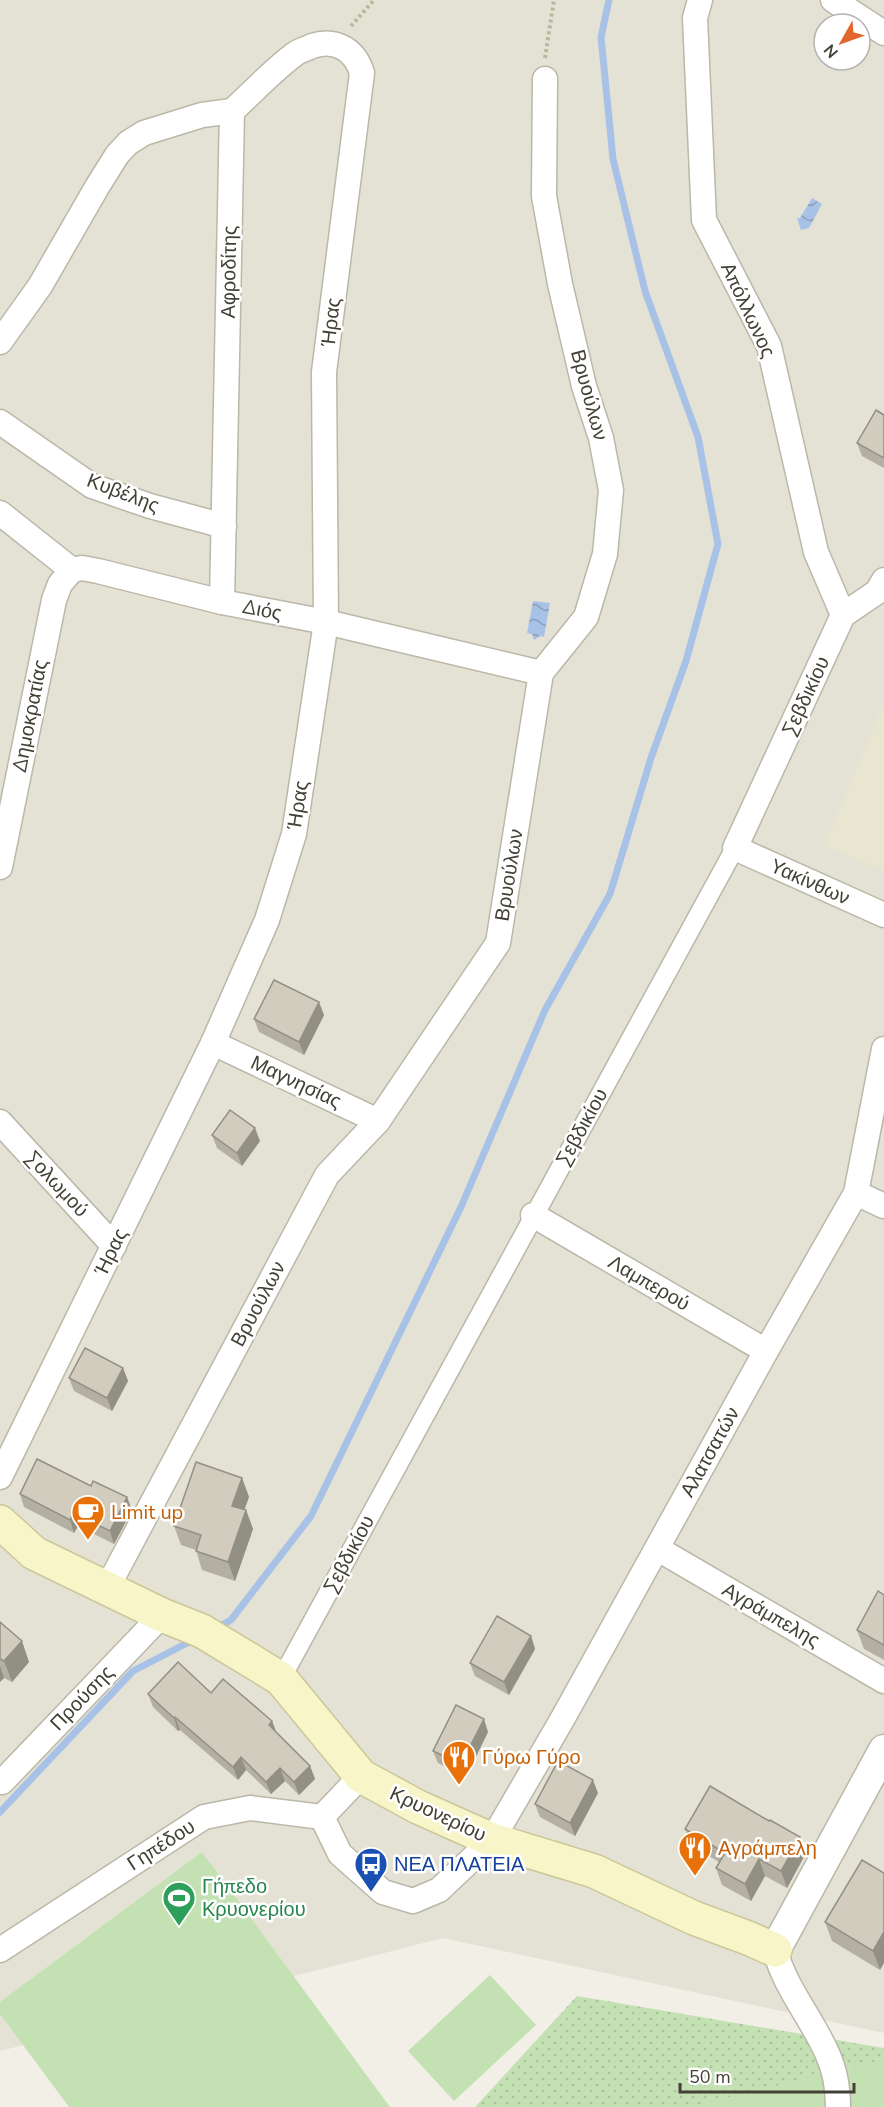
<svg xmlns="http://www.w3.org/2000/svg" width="884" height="2107" viewBox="0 0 884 2107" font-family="'Nunito Sans',sans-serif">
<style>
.residential{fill:#e4e2d4;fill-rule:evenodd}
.education{fill:#e8e6d1}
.grass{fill:url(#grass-dots)}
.park{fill:#c4e1b3}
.water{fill:url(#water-waves)}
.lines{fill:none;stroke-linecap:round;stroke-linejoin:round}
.stream{stroke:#a8c2e7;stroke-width:7}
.pedestrian-casing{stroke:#bbb8a9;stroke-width:21}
.minor-casing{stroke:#bbb8a9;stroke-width:27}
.tertiary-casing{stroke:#bbb8a9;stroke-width:33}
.secondary-casing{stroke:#cbc79a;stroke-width:36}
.path{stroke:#bbb69c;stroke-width:4;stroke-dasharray:3 3;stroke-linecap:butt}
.pedestrian{stroke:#fff;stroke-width:18}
.minor{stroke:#fff;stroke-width:24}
.tertiary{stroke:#fff;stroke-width:30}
.secondary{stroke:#f8f5c8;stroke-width:33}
.wall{fill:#b4afa3}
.shaded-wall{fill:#928f84}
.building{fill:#d1ccbd;stroke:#928f84;stroke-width:1.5}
.labels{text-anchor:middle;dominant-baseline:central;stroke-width:5;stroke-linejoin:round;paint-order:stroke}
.street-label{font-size:20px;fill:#434036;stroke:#fff}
.food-label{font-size:20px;fill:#c56008;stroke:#fff;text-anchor:start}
.transit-label{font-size:20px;fill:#164399;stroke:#fff;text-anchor:start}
.leisure-label{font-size:20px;fill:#27864d;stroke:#fff;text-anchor:start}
</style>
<defs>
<pattern id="grass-dots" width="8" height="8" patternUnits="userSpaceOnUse" patternTransform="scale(1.5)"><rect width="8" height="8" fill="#c4e1b3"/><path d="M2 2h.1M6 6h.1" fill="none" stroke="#aac29b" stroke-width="1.8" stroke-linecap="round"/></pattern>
<pattern id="water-waves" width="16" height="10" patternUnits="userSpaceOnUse" patternTransform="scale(1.5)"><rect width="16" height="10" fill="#a8c2e7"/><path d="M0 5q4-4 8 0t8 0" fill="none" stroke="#8a9fbc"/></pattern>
</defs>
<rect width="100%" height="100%" fill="#f1efe6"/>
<!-- residential -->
<path class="residential" d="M0,0H884V2033L443,1938L0,2051ZM824,24H860V60H824Z"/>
<!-- education -->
<polygon class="education" points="882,708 884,709 884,871 824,845"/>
<!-- grass -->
<polygon class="grass" points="577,1996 884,2048 884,2107 475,2107"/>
<!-- park -->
<g class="park">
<polygon points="202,1852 390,2107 69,2107 0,2014 0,2002"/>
<polygon points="490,1975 536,2025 454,2101 408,2051"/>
<polygon points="884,2056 884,2107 688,2107 877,2061"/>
</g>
<!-- water -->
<g class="water">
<polygon points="812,198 822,204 809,228 801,230 797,218 800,218"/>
<polygon points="533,601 550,603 544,637 540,636 534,640 532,634 527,633"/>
</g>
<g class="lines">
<!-- stream -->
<g class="stream">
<polyline points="216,1628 231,1620 311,1516 461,1207 545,1010 610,894 651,758 686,661 718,544 698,437 645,291 613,159 601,37 609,0"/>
<polyline points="0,1812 133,1671 193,1640"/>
</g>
<!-- pedestrian casing -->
<g class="pedestrian-casing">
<polyline id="pedestrian" points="281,1679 735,848"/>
</g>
<!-- minor casing -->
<g class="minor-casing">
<g id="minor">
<polyline points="700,0 695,18 704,220 769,346 816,552 843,615"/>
<polyline points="833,0 884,33"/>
<polyline points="0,342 40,286 97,187 117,155 128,143 144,133 202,115 232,111"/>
<polyline points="0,422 92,486 150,506 224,526"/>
<polyline points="0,513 72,570 82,568 98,571 222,602 326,622 541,673"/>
<polyline points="884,580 877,592 843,615 735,848 884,915"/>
<polyline points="0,867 54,600 60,584 72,570"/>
<polyline points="213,1043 378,1121"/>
<polyline points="0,1122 114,1246"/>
<polyline points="856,1193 884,1206"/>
<polyline points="533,1215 766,1351"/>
<path d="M0,1477L213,1043L267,920L294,834L326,622L324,372L362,73C355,50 336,38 312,46C307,49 300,50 295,54C273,70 253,92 232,111L222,602"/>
<polyline points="658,1549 884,1681"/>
<polyline points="107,1588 327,1175 378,1121 498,943 541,673 586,617 605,554 611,490 601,438 584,386 560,284 544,196 545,79"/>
<polyline points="0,1781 2,1782 162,1615"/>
<polyline points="322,1817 340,1854 383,1892 413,1901 439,1890 492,1840 563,1718 766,1351 856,1193 884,1049"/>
<polyline points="322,1817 361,1776"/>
<polyline points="0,1950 204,1817 250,1808 322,1817"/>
<path d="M775,1950C785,1988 811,2017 827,2053C835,2070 838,2088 838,2107"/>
</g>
</g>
<!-- tertiary casing -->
<g class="tertiary-casing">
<polyline id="tertiary" points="775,1950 884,1750"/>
</g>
<!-- secondary casing -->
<g class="secondary-casing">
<polyline id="secondary" points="0,1522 34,1553 162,1615 202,1631 281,1679 361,1776 418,1807 492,1840 594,1871 694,1918 748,1938 775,1950"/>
</g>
<!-- path -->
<g class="path">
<polyline points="351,26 374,0"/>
<polyline points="545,58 554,0"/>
</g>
<!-- pedestrian -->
<use href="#pedestrian" class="pedestrian"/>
<!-- minor -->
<use href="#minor" class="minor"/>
<!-- tertiary -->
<use href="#tertiary" class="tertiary"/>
<!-- secondary -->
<use href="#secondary" class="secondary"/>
</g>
<!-- wall -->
<g class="wall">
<polygon points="884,415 884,468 862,456 857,443"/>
<polygon points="324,1015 304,1055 259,1032 254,1019"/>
<polygon points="212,1135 260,1141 242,1166 217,1148"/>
<polygon points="123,1368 128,1381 112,1411 74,1391 69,1378"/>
<polygon points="242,1478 249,1497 244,1510 246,1510 253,1529 235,1581 202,1570 196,1550 181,1545 174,1526"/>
<polygon points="20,1494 132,1510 114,1544 78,1526 74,1533 24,1507"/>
<polygon points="884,1595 884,1660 864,1649 857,1630"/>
<polygon points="0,1622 29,1662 12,1682 4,1678 0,1682"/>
<polygon points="531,1636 535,1649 509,1695 475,1676 470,1663"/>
<polygon points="211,1693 272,1721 276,1732 310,1766 315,1779 299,1795 285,1781 271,1794 246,1770 238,1780 180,1730 178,1731 153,1707 148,1694"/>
<polygon points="488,1732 466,1777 438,1763 433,1751"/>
<polygon points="598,1793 575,1836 540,1817 535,1804"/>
<polygon points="685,1829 800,1837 806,1853 787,1888 765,1876 751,1901 722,1885 716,1868 719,1862 691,1845"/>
<polygon points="862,1860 880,1970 832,1941 825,1922"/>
</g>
<!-- shaded-wall -->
<g class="shaded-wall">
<polygon points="319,1002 324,1015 304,1055 299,1042"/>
<polygon points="255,1128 260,1141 242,1166 237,1153"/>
<polygon points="123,1368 128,1381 112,1411 107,1398"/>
<polygon points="242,1478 249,1497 239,1525 232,1506"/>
<polygon points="127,1497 132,1510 114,1544 110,1531"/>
<polygon points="246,1510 253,1529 235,1581 228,1562"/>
<polygon points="73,1513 78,1526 74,1533 70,1520"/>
<polygon points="531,1636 535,1649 509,1695 504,1682"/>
<polygon points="22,1641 29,1662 12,1682 4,1661"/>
<polygon points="0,1666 4,1678 0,1682"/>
<polygon points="175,1717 180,1730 178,1731 174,1718"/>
<polygon points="484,1719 488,1732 466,1777 461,1764"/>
<polygon points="272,1721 277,1734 269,1725"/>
<polygon points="241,1757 246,1770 238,1780 233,1767"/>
<polygon points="310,1766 315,1779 299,1795 294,1782"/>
<polygon points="280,1768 285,1781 271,1794 266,1782"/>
<polygon points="593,1780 598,1793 575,1836 570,1823"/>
<polygon points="800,1837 806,1853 787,1888 781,1871"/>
<polygon points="759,1859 765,1876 751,1901 745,1884"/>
<polygon points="884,1932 884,1963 880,1970 873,1951"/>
</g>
<!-- building -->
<g class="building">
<polygon points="876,410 884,415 884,458 857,443"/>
<polygon points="274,980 319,1002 299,1042 254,1019"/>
<polygon points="230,1110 255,1128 237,1153 212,1135"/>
<polygon points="85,1348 123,1368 107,1398 69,1378"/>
<polygon points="37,1459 91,1486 93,1481 127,1497 110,1531 73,1513 70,1520 20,1494"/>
<polygon points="196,1462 242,1478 232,1506 246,1510 228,1562 196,1551 201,1535 174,1526"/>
<polygon points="878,1591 884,1595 884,1645 857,1630"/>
<polygon points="497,1616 531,1636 504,1682 470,1663"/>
<polygon points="0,1622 22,1641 4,1661 0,1659"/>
<polygon points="178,1662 211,1693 223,1679 272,1721 269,1725 310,1766 294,1782 280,1768 266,1782 241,1757 233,1767 175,1717 174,1718 148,1694"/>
<polygon points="456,1705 484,1719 461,1764 433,1751"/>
<polygon points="558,1761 593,1780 570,1823 535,1804"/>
<polygon points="710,1786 769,1821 770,1820 800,1837 781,1871 759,1859 745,1884 716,1868 725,1853 685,1829"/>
<polygon points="862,1860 884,1873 884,1932 873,1951 825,1922"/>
</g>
<!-- icons -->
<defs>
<g id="cafe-pin" transform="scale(1.725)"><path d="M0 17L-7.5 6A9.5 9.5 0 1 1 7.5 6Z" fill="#e8710a" stroke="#fff"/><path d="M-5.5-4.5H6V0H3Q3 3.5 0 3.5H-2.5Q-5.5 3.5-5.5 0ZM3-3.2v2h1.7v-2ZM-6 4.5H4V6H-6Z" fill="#fff"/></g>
<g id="restaurant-pin" transform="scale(1.725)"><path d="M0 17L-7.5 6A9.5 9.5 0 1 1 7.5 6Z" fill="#e8710a" stroke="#fff"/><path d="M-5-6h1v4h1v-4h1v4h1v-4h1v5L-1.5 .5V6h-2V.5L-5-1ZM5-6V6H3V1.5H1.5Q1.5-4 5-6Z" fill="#fff"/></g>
<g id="bus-pin" transform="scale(1.725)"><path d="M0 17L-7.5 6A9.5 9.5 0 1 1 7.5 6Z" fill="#1a4fb4" stroke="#fff"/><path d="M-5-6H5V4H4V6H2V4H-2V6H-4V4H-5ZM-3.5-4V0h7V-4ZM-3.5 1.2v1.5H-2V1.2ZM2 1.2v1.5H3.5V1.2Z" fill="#fff"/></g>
<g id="stadium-pin" transform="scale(1.725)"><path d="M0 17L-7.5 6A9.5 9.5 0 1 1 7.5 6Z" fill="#2e9e5b" stroke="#fff"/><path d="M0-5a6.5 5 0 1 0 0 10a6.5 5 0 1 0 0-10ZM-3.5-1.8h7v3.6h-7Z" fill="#fff"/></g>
</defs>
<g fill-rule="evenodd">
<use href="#cafe-pin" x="88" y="1512"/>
<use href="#restaurant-pin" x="459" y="1757"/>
<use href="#restaurant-pin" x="695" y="1848"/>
<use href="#bus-pin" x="371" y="1864"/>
<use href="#stadium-pin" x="179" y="1898"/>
</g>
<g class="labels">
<!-- street labels -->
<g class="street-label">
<text transform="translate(229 272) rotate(-89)">Αφροδίτης</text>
<text transform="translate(748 310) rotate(65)">Απόλλωνος</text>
<text transform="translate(331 322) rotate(-83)">Ήρας</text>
<text transform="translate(589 395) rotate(75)">Βρυούλων</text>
<text transform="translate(123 493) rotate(21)">Κυβέλης</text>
<text transform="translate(262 610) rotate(11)">Διός</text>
<text transform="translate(806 696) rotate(-65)">Σεβδικίου</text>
<text transform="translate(30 716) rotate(-79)">Δημοκρατίας</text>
<text transform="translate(298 805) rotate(-81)">Ήρας</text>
<text transform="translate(509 875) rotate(-81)">Βρυούλων</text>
<text transform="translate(810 882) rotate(24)">Υακίνθων</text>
<text transform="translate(296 1082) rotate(25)">Μαγνησίας</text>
<text transform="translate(582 1127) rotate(-61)">Σεβδικίου</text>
<text transform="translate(57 1184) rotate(47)">Σολωμού</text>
<text transform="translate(111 1252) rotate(-64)">Ήρας</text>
<text transform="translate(649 1283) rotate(30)">Λαμπερού</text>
<text transform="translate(258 1304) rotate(-62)">Βρυούλων</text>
<text transform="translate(710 1452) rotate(-61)">Αλατσατών</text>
<text transform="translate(349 1554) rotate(-62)">Σεβδικίου</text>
<text transform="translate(771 1615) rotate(30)">Αγράμπελης</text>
<text transform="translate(82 1698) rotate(-46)">Προύσης</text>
<text transform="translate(438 1814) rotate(25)">Κρυονερίου</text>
<text transform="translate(161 1845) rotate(-33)">Γηπέδου</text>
</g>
<!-- food labels -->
<g class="food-label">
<text x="111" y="1512">Limit up</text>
<text x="482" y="1757">Γύρω Γύρο</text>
<text x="718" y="1848">Αγράμπελη</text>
</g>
<!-- transit labels -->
<g class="transit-label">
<text x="394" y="1864">ΝΕΑ ΠΛΑΤΕΙΑ</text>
</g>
<!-- leisure labels -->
<g class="leisure-label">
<text x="202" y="1886">Γήπεδο<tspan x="202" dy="23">Κρυονερίου</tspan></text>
</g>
</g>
<!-- north arrow -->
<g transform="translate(842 42) rotate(230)"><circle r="28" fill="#ffffff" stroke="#b4b3af" stroke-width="1.5"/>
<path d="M0-4.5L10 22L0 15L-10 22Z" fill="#e1672c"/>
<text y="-9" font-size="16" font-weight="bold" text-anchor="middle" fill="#434036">N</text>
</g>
<!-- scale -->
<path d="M680 2083v9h174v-9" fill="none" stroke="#434036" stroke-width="3"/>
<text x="689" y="2083" font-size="18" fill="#434036" stroke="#ffffff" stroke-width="4.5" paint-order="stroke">50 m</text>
</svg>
